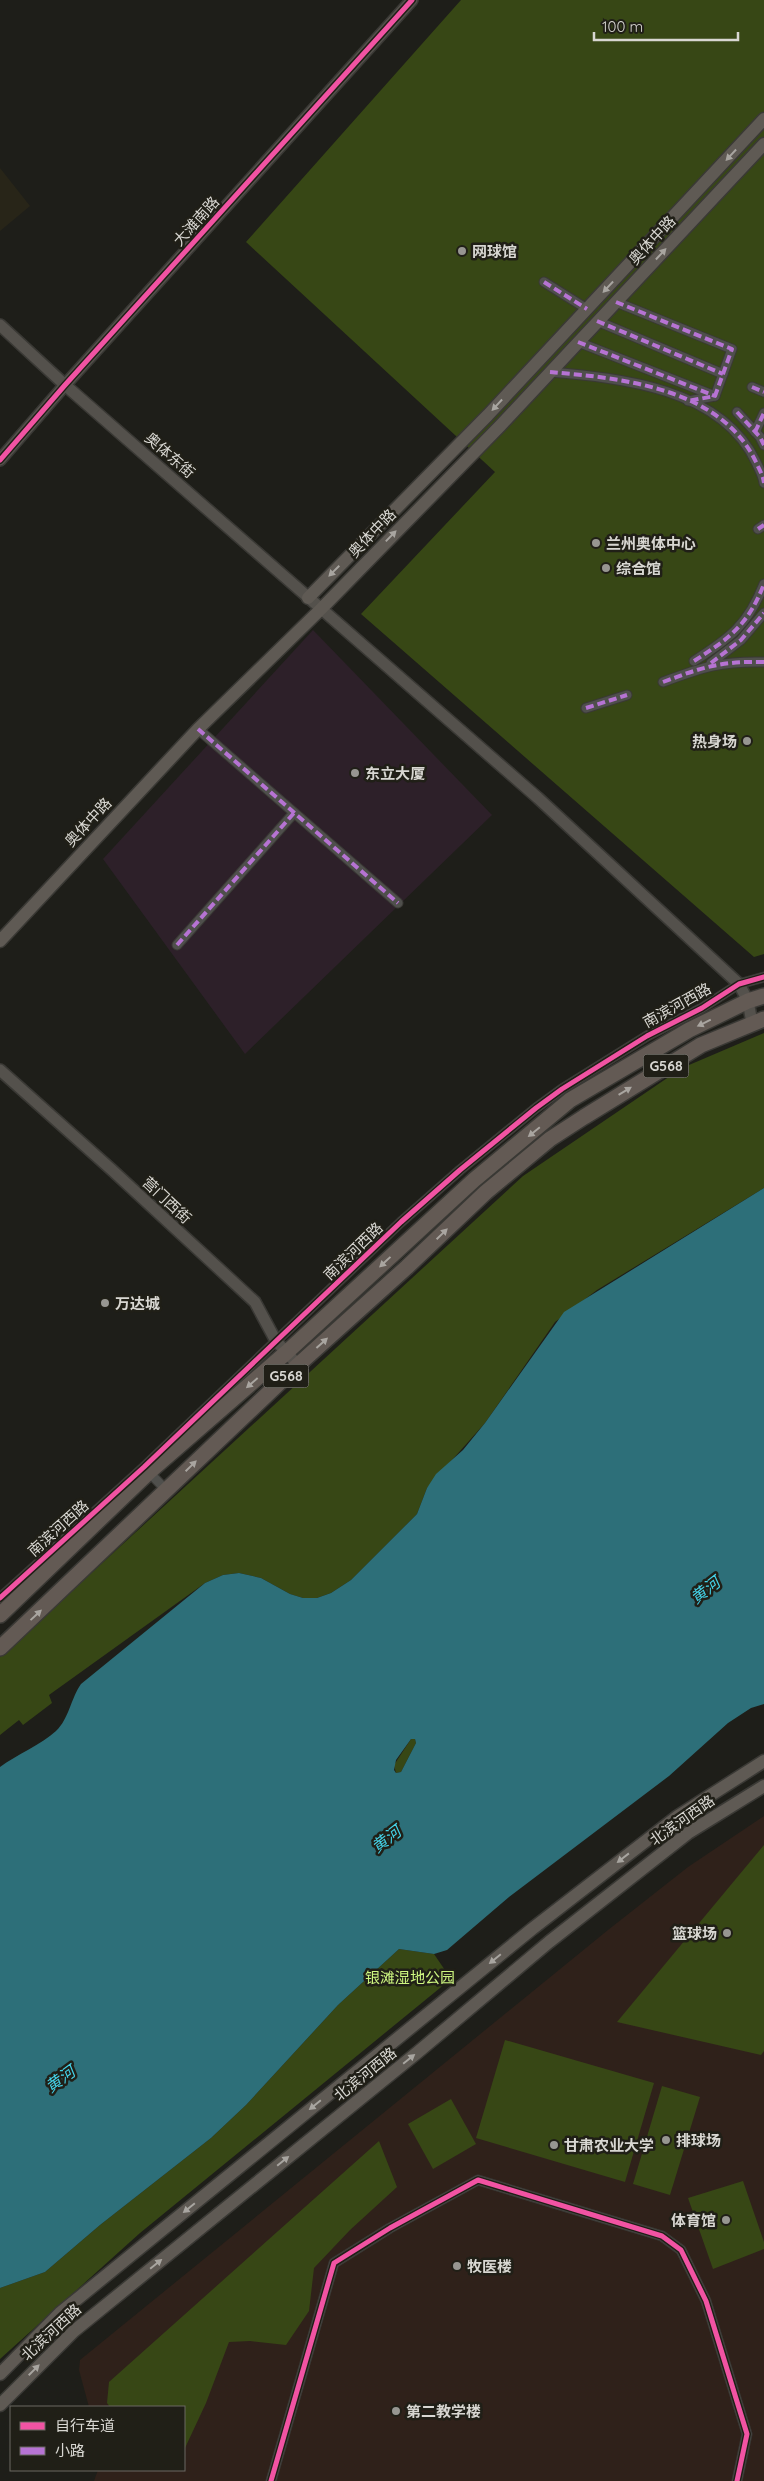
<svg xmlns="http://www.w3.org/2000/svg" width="764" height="2481" viewBox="0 0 764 2481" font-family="Quicksand,'Noto Sans SC',sans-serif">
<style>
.commercial{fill:#2d2029}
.built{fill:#282518}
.education{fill:#2f211a}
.green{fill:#374715}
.water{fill:#2d6f79;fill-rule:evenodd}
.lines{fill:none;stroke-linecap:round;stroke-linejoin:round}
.street-casing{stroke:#3a3935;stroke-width:11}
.secondary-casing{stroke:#3a3935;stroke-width:14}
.primary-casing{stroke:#3a3935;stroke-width:15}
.highway-casing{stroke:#3a3935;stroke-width:18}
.street{stroke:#4f4f4c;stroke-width:9}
.secondary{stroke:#54514c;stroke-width:11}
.primary{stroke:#5f5a54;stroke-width:12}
.highway{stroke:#635a54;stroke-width:15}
.quiet{stroke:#b673d3;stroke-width:4;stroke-dasharray:8 4;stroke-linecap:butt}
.cycleway-casing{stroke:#201f17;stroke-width:8}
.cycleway{stroke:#f153a3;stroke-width:5}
.oneway{fill:#a8a5a0}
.oneway2{fill:#a9a5a0}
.poi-dot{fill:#979691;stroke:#201f17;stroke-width:2}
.labels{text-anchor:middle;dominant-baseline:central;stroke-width:5;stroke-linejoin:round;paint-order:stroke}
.shield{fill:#201f17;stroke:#a1a09a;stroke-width:1}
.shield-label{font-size:14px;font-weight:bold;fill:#d8d7d2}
.street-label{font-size:15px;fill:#d8d7d2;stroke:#201f17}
.poi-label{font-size:15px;font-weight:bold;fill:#d8d7d2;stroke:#201f17;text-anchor:start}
.park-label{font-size:15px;fill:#cdf680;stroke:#201f17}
.water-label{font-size:16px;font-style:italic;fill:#44d3e9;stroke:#201f17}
</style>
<rect width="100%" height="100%" fill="#1e1e19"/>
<!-- commercial -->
<polygon class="commercial" points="313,630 492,815 245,1054 103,859"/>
<!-- built -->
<polygon class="built" points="0,168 30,206 0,231"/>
<!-- education -->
<polygon class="education" points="764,1816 764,2481 94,2481 98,2470 184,2470 184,2407 89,2407 79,2370 80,2360 608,1930 688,1867"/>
<!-- green -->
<g class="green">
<polygon points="461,0 764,0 764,954 754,957 361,614 495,472 246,242"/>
<polygon points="764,1033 764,1188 597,1290 555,1322 485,1423 427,1488 417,1514 351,1580 331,1593 317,1598 303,1598 290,1594 261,1578 239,1573 223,1575 205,1583 49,1695 52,1703 23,1725 19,1720 0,1735 0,1657 523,1176 682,1068"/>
<polygon points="411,1739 415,1739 416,1743 401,1772 396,1773 394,1765"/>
<polygon points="764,1845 764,2051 761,2055 617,2022"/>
<polygon points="399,1949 434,1954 451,1979 140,2233 0,2359 0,2288 45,2272 100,2225 211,2138 246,2105 338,2005"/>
<polygon points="505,2040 654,2083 625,2182 476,2138"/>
<polygon points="662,2086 700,2097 670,2195 633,2184"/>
<polygon points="451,2099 476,2144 433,2169 408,2124"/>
<polygon points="379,2141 397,2187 350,2230 314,2268 309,2311 286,2345 250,2341 229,2342 206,2403 185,2448 184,2407 110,2407 107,2403 109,2382"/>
<polygon points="743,2181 764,2242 764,2249 713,2269 688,2198"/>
</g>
<!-- water -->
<path class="water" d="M764,1188V1704L751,1708L728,1723L669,1776L509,1897L447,1950L434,1954L399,1949L338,2005L246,2105L211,2138L100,2225L45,2272L0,2288V1767C16,1755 42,1744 56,1731C69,1719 71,1698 81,1684L205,1583L223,1575L239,1573L261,1578L290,1594L303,1598H317L331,1593L351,1580L417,1514L427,1488L436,1474L463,1450L485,1423L564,1312ZM411,1739H415L416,1743L401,1772L396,1773L394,1770L396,1760Z"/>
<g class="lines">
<!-- street casing -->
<g class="street-casing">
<g id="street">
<polyline points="544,282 587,309"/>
<polyline points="616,302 732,349 715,396 688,401"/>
<polyline points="597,321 723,374"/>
<polyline points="578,342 715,396"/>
<path d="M550,372C621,378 721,388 756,462C759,469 763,475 764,483"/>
<polyline points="752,387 764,392"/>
<polyline points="737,412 760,437 764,445"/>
<polyline points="755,432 764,413"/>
<polyline points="758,529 764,525"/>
<path d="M694,661C730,638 748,625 764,584"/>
<polyline points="711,663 741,640 764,613"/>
<path d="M663,682C703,667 721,661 764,662"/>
<polyline points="586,708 627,695"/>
<polyline points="198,729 398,903"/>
<polyline points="177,945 294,813"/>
<polyline points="146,1469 166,1490"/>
<polyline points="0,1598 144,1467 401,1222 460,1170 536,1108 562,1089 647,1036 702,1008 739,984 764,977"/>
<polyline points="271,2481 334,2263 390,2228 478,2180 662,2236 681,2250 706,2301 747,2434 737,2481"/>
</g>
</g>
<!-- secondary casing -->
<g class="secondary-casing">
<g id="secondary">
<polyline points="0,325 65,385 538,798 739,984 748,1001 752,1023"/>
<polyline points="0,460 65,385 412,0"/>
<polyline points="0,1070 112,1170 255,1302 276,1341 298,1365"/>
</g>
</g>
<!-- primary casing -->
<g class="primary-casing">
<g id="primary">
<polyline points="308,598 488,415 764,119"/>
<polyline points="0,941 198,729 321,609 500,426 764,144"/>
<polyline points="0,2374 60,2313 532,1929 678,1816 764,1761"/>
<polyline points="0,2405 74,2331 418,2052 549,1942 688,1833 764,1786"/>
</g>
</g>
<!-- highway casing -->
<g class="highway-casing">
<g id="highway">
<polyline points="0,1615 149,1472 287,1352 474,1180 570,1100 689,1030 748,1001 764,996"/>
<polyline points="0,1648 298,1365 407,1267 486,1192 550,1139 584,1117 701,1045 764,1019"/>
</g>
</g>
<!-- street -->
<use href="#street" class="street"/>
<!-- secondary -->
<use href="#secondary" class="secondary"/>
<!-- primary -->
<use href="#primary" class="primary"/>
<!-- highway -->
<use href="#highway" class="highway"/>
<!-- quiet -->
<g class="quiet">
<polyline points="544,282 587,309"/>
<polyline points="616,302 732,349 715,396 688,401"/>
<polyline points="597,321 723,374"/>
<polyline points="578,342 715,396"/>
<path d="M550,372C621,378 721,388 756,462C759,469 763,475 764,483"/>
<polyline points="752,387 764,392"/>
<polyline points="737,412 760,437 764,445"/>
<polyline points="755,432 764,413"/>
<polyline points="758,529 764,525"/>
<path d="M694,661C730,638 748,625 764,584"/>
<polyline points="711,663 741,640 764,613"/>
<path d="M663,682C703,667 721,661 764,662"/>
<polyline points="586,708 627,695"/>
<polyline points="198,729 398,903"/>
<polyline points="177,945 294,813"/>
</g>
<!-- cycleway casing -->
<g class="cycleway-casing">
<g id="cycleway">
<polyline points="0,460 65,385 412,0"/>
<polyline points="0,1598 144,1467 401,1222 460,1170 536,1108 562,1089 647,1036 702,1008 739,984 764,977"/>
<polyline points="271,2481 334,2263 390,2228 478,2180 662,2236 681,2250 706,2301 747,2434 737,2481"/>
</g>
</g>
<!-- cycleway -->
<use href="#cycleway" class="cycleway"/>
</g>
<!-- one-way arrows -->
<defs><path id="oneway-solid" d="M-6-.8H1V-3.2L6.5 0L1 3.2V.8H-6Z" transform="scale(1.25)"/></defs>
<g class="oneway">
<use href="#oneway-solid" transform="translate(731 155) rotate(133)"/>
<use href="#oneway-solid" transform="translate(661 254) rotate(-47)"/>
<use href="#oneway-solid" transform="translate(608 287) rotate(133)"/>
<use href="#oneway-solid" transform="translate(497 405) rotate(133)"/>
<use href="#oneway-solid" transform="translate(391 536) rotate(-46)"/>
<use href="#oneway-solid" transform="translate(334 571) rotate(135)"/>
<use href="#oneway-solid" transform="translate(623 1858) rotate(142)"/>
<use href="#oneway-solid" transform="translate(495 1959) rotate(141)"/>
<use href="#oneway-solid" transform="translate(409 2059) rotate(-39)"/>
<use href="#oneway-solid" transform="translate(315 2105) rotate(141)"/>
<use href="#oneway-solid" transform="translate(283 2161) rotate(-39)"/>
<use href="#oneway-solid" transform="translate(189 2208) rotate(141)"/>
<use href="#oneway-solid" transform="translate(156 2264) rotate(-39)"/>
<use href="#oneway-solid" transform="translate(34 2370) rotate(-45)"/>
</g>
<g class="oneway2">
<use href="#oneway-solid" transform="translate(704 1023) rotate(154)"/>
<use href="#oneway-solid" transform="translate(625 1091) rotate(-31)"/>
<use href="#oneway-solid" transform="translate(534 1132) rotate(141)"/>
<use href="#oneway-solid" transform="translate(442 1234) rotate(-44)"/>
<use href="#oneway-solid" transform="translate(385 1262) rotate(137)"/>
<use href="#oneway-solid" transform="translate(322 1343) rotate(-42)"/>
<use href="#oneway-solid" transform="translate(252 1383) rotate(139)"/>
<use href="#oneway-solid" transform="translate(191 1466) rotate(-44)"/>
<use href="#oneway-solid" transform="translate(36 1615) rotate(-43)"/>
</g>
<!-- markers -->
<g class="poi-dot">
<circle cx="462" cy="251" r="5"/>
<circle cx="596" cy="543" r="5"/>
<circle cx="606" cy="568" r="5"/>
<circle cx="747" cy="741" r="5"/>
<circle cx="355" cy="773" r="5"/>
<circle cx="105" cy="1303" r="5"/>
<circle cx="727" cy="1933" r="5"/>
<circle cx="666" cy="2140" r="5"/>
<circle cx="554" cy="2145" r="5"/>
<circle cx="726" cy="2220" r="5"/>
<circle cx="457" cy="2266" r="5"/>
<circle cx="396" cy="2411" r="5"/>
</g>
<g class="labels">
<!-- shield labels -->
<g class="shield">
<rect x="643.5" y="1054.5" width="45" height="23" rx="4"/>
<rect x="263.5" y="1364.5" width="45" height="23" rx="4"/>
</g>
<g class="shield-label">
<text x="666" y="1066">G568</text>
<text x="286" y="1376">G568</text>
</g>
<!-- street labels -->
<g class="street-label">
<text transform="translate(196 221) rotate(-48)">大滩南路</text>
<text transform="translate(652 240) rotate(-47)">奥体中路</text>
<text transform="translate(170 455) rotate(41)">奥体东街</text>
<text transform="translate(372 533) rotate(-46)">奥体中路</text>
<text transform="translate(88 822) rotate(-47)">奥体中路</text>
<text transform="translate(677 1005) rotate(-29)">南滨河西路</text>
<text transform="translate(167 1200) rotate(43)">营门西街</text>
<text transform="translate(353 1251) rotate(-44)">南滨河西路</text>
<text transform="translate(58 1528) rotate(-42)">南滨河西路</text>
<text transform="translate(682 1820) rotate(-35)">北滨河西路</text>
<text transform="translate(365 2074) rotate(-39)">北滨河西路</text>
<text transform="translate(51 2332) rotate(-43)">北滨河西路</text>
</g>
<!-- poi labels -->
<g class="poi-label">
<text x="472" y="251">网球馆</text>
<text x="606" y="543">兰州奥体中心</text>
<text x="616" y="568">综合馆</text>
<text x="737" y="741" text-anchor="end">热身场</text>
<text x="365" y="773">东立大厦</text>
<text x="115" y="1303">万达城</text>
<text x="717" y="1933" text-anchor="end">篮球场</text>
<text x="676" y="2140">排球场</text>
<text x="564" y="2145">甘肃农业大学</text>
<text x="716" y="2220" text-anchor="end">体育馆</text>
<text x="467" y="2266">牧医楼</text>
<text x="406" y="2411">第二教学楼</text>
</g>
<!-- park labels -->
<g class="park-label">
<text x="410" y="1977">银滩湿地公园</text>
</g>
<!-- water labels -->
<g class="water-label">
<text transform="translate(705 1590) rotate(-38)">黄河</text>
<text transform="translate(386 1839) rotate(-38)">黄河</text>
<text transform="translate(60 2079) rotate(-36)">黄河</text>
</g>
</g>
<!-- legend -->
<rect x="10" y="2406" width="175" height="65" fill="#201f17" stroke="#6a6962"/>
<rect x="20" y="2422" width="25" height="8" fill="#f153a3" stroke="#6a6962"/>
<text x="55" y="2431" font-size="15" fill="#d8d7d2">自行车道</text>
<rect x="20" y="2447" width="25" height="8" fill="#b673d3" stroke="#6a6962"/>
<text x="55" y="2456" font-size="15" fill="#d8d7d2">小路</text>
<!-- scale -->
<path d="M594 32v8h144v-8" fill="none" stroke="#d8d7d2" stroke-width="2.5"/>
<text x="602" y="32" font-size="15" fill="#d8d7d2" stroke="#201f17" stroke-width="4" paint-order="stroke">100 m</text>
</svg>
